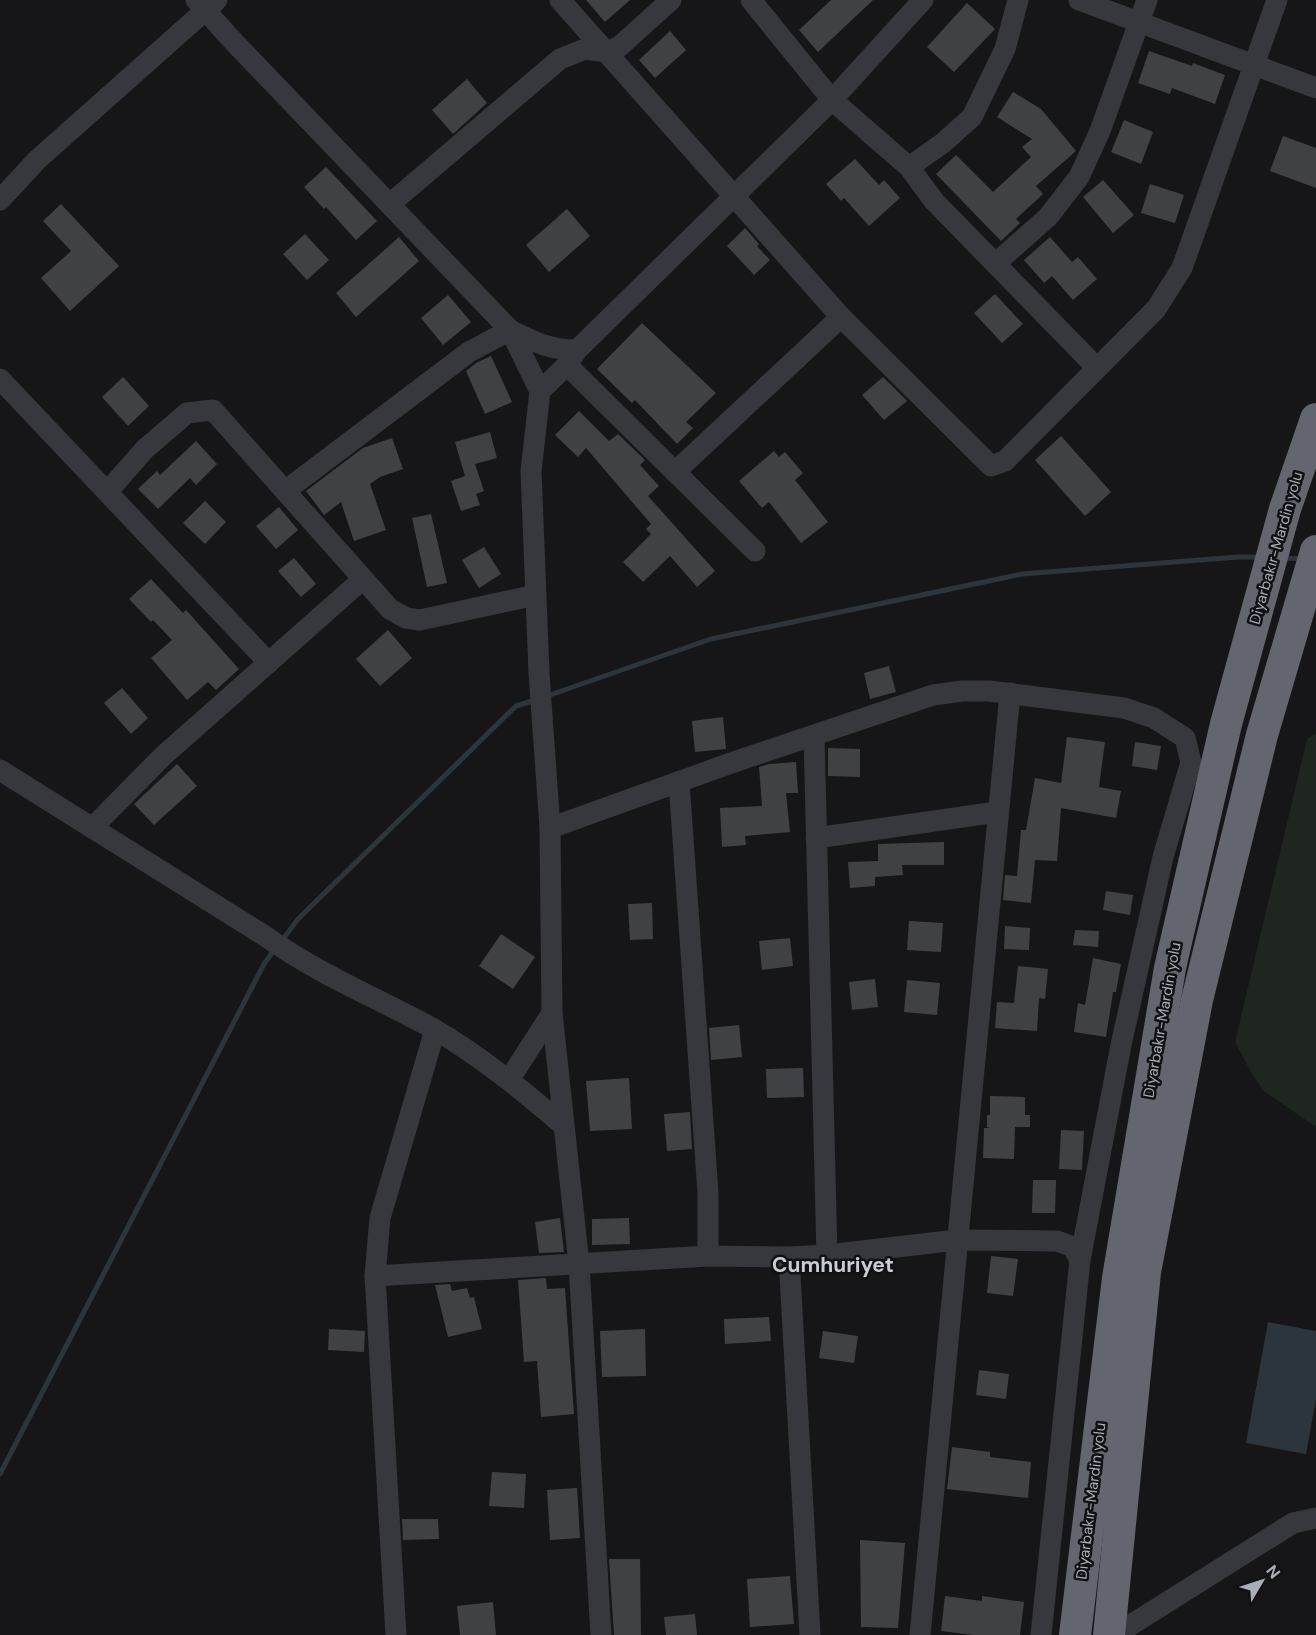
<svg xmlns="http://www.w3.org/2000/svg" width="1316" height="1635" viewBox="0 0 1316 1635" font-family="'DM Sans',sans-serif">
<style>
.green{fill:#1e261f}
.water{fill:#2c353c}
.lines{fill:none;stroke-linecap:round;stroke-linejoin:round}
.stream{stroke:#2c353c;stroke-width:5}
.building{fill:#404145}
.minor{stroke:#37383d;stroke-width:21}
.highway{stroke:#63666e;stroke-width:32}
.labels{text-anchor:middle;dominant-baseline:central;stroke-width:5;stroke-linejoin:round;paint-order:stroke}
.street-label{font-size:15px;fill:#a8adb8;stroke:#111113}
.district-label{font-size:21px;font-weight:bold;fill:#c9ccd4;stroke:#111113}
</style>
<rect width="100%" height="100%" fill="#161618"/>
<!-- green -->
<polygon class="green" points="1316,733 1316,1127 1265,1092 1252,1074 1235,1042 1307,739"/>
<!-- water -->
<polygon class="water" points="1268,1322 1316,1331 1316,1399 1306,1454 1246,1443"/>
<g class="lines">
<!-- stream -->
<g class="stream">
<polyline points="1283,558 1303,559"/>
<polyline points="547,696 711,639 1022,574 1238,557 1261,557"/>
<polyline points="281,942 298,919 516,706 535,700"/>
<polyline points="0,1474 264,964 275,949"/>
</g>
</g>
<!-- building -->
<g class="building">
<polygon points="586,0 630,0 605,22"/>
<polygon points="831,0 873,0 818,52 799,30"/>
<polygon points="967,3 995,29 954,72 927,47"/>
<polygon points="670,31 686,50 655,78 639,60"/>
<polygon points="1149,51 1192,66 1193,63 1225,75 1215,104 1172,88 1170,94 1138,83"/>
<polygon points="467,79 487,103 453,134 432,110"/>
<polygon points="1013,92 1041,109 1076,151 1036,186 1043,194 1016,219 1020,223 1001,241 936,174 956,155 993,192 1031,157 1022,147 1032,139 997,117"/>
<polygon points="1124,120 1153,132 1141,164 1111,152"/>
<polygon points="1283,136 1316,148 1316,188 1270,171"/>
<polygon points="855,159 879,185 884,180 900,198 869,226 844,198 841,201 826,184"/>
<polygon points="326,167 377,221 356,240 326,207 324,209 304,187"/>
<polygon points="1103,180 1134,215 1113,233 1083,197"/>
<polygon points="1150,184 1184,195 1175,223 1141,213"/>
<polygon points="61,204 119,266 70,311 41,278 71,251 43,221"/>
<polygon points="567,209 590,236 549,272 526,245"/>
<polygon points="745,228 759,244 757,246 770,260 754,275 727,246"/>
<polygon points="305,234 329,260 307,280 283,254"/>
<polygon points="399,237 419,261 356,317 336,293"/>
<polygon points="1050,237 1072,262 1078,257 1097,279 1073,300 1052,276 1044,283 1024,260"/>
<polygon points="995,294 1023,324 1002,343 974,313"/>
<polygon points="448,295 471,322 443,345 421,318"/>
<polygon points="642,323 716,393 686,422 693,428 677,444 635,400 632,403 597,369"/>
<polygon points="491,356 512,402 485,414 466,371 476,363"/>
<polygon points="123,377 149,406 128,426 102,397"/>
<polygon points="883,377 907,401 884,420 862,395"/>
<polygon points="579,411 609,441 618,434 645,460 640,465 659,486 648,496 715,571 697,587 670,556 643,582 623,562 651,534 646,529 651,524 586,448 578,457 555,435"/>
<polygon points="490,432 497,458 475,464 484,491 476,494 480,505 461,511 451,481 465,476 455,442"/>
<polygon points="1061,436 1111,492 1085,516 1035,460"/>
<polygon points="392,438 403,469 380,477 370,484 386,530 354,541 341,502 324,515 306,491 363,448"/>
<polygon points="196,441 217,464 196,485 190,478 158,509 138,489 157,471 160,475"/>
<polygon points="774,451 779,457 785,452 803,473 795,480 828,522 801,543 769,502 762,508 739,481"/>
<polygon points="205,501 226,522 205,544 183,523"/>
<polygon points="279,507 298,530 276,549 256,526"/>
<polygon points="431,514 447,583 427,587 412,518"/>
<polygon points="484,547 501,574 479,588 462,560"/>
<polygon points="294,558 316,584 301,597 278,571"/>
<polygon points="151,579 183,613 186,610 239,669 216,690 208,682 187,700 151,658 172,640 153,620 151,622 129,599"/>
<polygon points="388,630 412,658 380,686 356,659"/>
<polygon points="889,666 896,692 870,699 864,673"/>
<polygon points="122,688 148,718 131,734 104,703"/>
<polygon points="723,717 726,749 695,752 692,721"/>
<polygon points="1067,737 1105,742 1099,787 1121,791 1116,818 1061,808 1057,861 1035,860 1031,903 1003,900 1005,875 1017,876 1021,830 1026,830 1035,778 1061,783"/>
<polygon points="1135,742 1161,746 1157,770 1132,766"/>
<polygon points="828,748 860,749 860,777 828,776"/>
<polygon points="796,762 798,793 786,793 790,832 745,836 746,845 722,847 720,808 762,806 759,767 769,764"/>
<polygon points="177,764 197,786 154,825 134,804"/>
<polygon points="944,842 944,865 902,865 903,875 875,877 875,886 850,888 848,862 878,861 878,844"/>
<polygon points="1106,891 1133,895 1130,915 1103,910"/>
<polygon points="652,903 653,939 630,940 628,904"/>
<polygon points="909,921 943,923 941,952 907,950"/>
<polygon points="1005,926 1030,928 1029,950 1004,949"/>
<polygon points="1075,930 1099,931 1098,947 1073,945"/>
<polygon points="501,934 535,957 513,989 479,966"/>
<polygon points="790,938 793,966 762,970 759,941"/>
<polygon points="1093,958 1121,964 1116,992 1113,992 1106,1037 1074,1032 1078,1003 1085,1005"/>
<polygon points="1018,966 1048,969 1045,999 1039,998 1037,1031 995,1028 997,1002 1014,1003"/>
<polygon points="875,979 878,1007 852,1010 849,982"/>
<polygon points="907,980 940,983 937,1015 904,1012"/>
<polygon points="739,1025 742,1057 711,1060 709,1028"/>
<polygon points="803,1068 804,1097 767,1098 766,1069"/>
<polygon points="629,1078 632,1129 590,1131 586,1081"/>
<polygon points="990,1096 1025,1097 1025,1115 1030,1115 1030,1127 1015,1127 1014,1159 983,1158 984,1128 990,1128 987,1127 987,1115 990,1115"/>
<polygon points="690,1112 692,1149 667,1151 664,1114"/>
<polygon points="1061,1130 1084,1131 1082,1170 1059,1169"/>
<polygon points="1033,1180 1056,1180 1055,1213 1032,1213"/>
<polygon points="560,1218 564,1252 539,1253 535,1222"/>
<polygon points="629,1218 630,1244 592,1245 592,1219"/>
<polygon points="991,1256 1018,1259 1013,1296 987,1293"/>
<polygon points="546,1278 547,1289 565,1288 574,1414 541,1417 537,1361 524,1362 518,1280"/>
<polygon points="450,1284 452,1291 467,1288 470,1298 474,1297 482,1329 448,1337 435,1285"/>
<polygon points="769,1317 771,1341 725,1344 724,1319"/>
<polygon points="329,1329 365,1331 364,1352 328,1350"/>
<polygon points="645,1329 646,1376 602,1377 600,1331"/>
<polygon points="823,1331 858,1336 854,1363 819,1358"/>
<polygon points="979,1370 1009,1374 1006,1399 976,1395"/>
<polygon points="952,1447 990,1452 990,1457 1031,1462 1028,1498 947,1489"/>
<polygon points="492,1472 526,1474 524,1508 489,1506"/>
<polygon points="577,1488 580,1538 550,1540 547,1490"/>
<polygon points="402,1519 438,1519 439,1539 403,1540"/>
<polygon points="860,1540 905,1543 898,1628 861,1627"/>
<polygon points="609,1559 640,1559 641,1635 614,1635"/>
<polygon points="790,1576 794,1624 750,1627 747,1579"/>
<polygon points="945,1596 982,1601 982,1596 1024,1602 1020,1635 974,1635 941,1631"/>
<polygon points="493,1602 496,1635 460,1635 457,1606"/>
<polygon points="695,1614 697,1635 666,1635 664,1617"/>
</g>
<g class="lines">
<!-- minor -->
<g class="minor">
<polyline points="196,0 233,41 510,330 540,391 531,471 539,673 550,828 552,1013 579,1264 601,1635"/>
<polyline points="560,0 841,317 991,466 1005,461 1156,309 1182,268 1277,0"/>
<polyline points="751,0 832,100 909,167 934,201 1097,368"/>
<polyline points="1079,0 1316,88"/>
<polyline points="909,167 943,143 972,117 1005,49 1018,0"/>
<polyline points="0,200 37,160 217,0"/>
<polyline points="390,204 560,59 585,49 608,52 620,46 671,0"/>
<polyline points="996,263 1048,217 1079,177 1100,131 1147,0"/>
<polyline points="567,365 755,551"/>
<polyline points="0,379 269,663"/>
<polyline points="540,391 567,365 577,350 832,100 923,0"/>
<polyline points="675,472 841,317"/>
<polyline points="108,491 145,449 187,413 213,410 390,609 406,618 420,620 536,595"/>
<path d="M285,491L469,352L510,330C535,342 549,350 577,350"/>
<polyline points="814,736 827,1255"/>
<path d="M0,770L265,936C318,974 377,998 434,1029C480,1056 522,1090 563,1125"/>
<polyline points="679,782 708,1193 708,1256"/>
<polyline points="92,828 163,756 363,579"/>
<polyline points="550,828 731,763 933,695 962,691 989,691 1124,708 1154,718 1185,738 1191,762 1163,857 1121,1045 1080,1260"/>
<polyline points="816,838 997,812"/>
<polyline points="509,1080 552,1013"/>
<polyline points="789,1257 810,1635"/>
<polyline points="375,1276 708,1256 789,1257 827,1255 957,1240 1057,1241 1073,1247 1080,1260 1041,1635"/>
<polyline points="396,1635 375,1276 380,1218 435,1030"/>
<polyline points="920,1635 1010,693"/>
<polyline points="1115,1635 1293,1523 1316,1518"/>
</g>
<!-- highway -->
<g class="highway">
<polyline points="1075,1635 1118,1278 1170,968 1226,724 1285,509 1316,419"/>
<polyline points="1109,1635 1145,1272 1197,1000 1262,735 1316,551"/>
</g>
</g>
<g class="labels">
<!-- street labels -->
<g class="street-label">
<text transform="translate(1276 548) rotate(-74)">Diyarbakır-Mardin yolu</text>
<text transform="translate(1162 1020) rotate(-80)">Diyarbakır-Mardin yolu</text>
<text transform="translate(1091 1501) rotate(-83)">Diyarbakır-Mardin yolu</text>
</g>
<!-- district labels -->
<g class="district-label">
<text x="833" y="1265">Cumhuriyet</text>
</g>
</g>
<!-- north arrow -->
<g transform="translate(1262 1581) rotate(51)" stroke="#111113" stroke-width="4.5" paint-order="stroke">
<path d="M0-4.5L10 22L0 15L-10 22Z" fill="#a8adb8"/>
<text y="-9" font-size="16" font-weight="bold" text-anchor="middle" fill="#a8adb8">N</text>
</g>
</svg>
